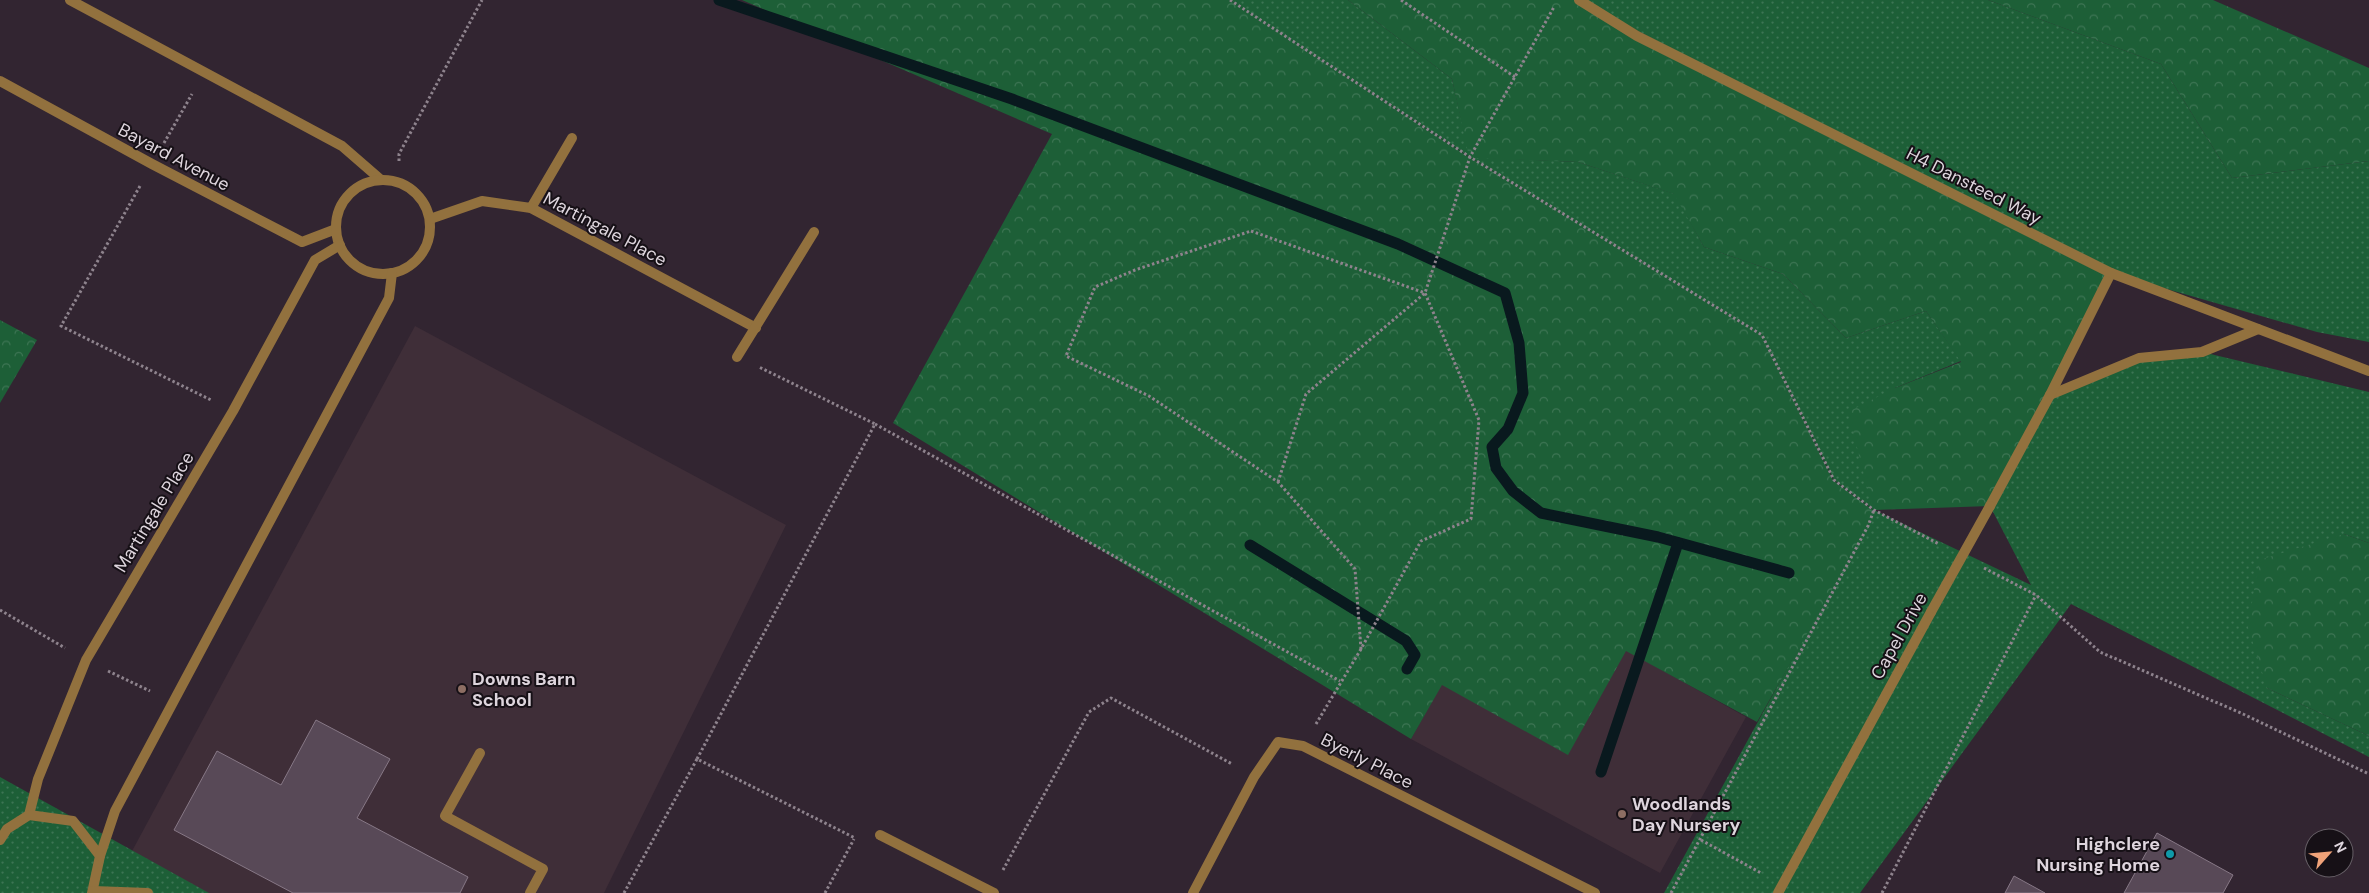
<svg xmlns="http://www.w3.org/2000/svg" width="2369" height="893" viewBox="0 0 2369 893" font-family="'DM Sans',sans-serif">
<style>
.education{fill:#3f2e38}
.grass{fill:url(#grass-dots)}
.forest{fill:url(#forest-crowns);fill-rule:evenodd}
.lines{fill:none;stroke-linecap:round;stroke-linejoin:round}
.stream{stroke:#09191e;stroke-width:11}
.building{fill:#584957;stroke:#877886}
.path{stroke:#8e838d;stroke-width:3;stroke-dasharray:2.5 2.5;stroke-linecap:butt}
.service{stroke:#92713e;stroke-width:10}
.minor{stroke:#92713e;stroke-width:10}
.tertiary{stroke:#92713e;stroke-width:10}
.minor-bridge{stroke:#92713e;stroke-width:10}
.education-dot{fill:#8d6e63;stroke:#161016;stroke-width:2}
.culture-dot{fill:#0f9aa8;stroke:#161016;stroke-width:2}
.labels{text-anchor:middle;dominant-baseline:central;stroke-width:4;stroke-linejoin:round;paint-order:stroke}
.street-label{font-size:18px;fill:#ded5dd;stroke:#161016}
.poi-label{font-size:18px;font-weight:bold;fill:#ded5dd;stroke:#161016;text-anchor:start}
</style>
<defs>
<pattern id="grass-dots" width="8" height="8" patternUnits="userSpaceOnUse" patternTransform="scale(1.25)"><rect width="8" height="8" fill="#1d5f37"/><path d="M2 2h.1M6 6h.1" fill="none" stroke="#3d7554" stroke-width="1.8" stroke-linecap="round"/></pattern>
<pattern id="forest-crowns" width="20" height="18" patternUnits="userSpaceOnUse" patternTransform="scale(1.25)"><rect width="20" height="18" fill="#1d5f37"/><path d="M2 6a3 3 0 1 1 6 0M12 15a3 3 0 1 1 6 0" fill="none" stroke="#3d7554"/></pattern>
</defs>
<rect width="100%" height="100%" fill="#322531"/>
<!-- education -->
<g class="education">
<polygon points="415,326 786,525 604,893 202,893 131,853"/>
<polygon points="1626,650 1746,717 1660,873 1411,739 1442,684 1568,754"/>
</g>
<!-- grass -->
<g class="grass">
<polygon points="1230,0 1348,0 1452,79 1470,157 1578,162 1675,194 1704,247 1783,274 1846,338 1926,311 1961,361 1895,388 1874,510 2031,585 1990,506 2050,395 2139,358 2202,352 2369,392 2369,543 2344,534 2267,688 2369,736 2369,757 2071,604 1860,893 1664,893 1874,510 1834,480 1762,335 1470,157"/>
<polygon points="1579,0 1988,0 2161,64 2232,178 2369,161 2369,342 2317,332 2111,273 1844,139"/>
<polygon points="0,777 209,893 0,893"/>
</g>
<!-- forest -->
<g class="forest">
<path d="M742,0H1230L1469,157L1452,79L1348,0H1579L1637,36L2111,273L1990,506L1874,510L1868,526L1757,722L1626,651L1568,755L1442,685L1411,739L893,423L1052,134ZM1471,158L1578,162L1674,194L1704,247L1783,274L1846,338L1926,311L1961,362L1895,388L1848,412L1873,510L1833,480L1762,335Z"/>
<polygon points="1988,0 2213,0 2369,68 2369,161 2232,178 2161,64"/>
<polygon points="0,320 37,340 0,403"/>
<polygon points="2344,534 2369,543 2369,736 2267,688 2248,627 2259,560"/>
</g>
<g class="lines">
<!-- stream -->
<g class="stream">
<polyline points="719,0 1012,99 1398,244 1505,293 1519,343 1523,393 1508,429 1492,447 1496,468 1513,491 1541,513 1658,537 1789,573"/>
<polyline points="1250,545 1406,641 1415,655 1407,669"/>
<polyline points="1601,772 1678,543"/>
</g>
</g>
<!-- building -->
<g class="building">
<polygon points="316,720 390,759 357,818 468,877 460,893 293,893 174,830 217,751 281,785"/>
<polygon points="2157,833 2233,875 2223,893 2124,893"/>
<polygon points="2014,876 2045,893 2005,893"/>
</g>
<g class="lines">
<!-- path -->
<g class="path">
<polyline points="1230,0 1470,157 1762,335 1834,480 1874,510 1939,544"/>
<polyline points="1401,0 1515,77"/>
<polyline points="164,143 192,94"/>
<polyline points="399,161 399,154 482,0"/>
<polyline points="140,186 61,326 211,400"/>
<polygon points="1251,231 1425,293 1479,420 1471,519 1421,541 1361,649 1355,569 1278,482 1149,396 1066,356 1095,287 1135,270"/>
<polyline points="875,424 1340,681"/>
<polyline points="1278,482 1306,394 1425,293 1470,157 1554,7"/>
<polyline points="1984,568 2036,595 2100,652 2243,714 2369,774"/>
<polyline points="0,610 65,648"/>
<polyline points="108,671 150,691"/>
<polyline points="1316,724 1361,649"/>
<polyline points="697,759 875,424 759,367"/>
<polyline points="1701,840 1761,873"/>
<polyline points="1003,870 1089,712 1111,698 1232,764"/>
<polyline points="624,893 697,759 855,838"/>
<polyline points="825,893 854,839"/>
<polyline points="1671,893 1868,526 1874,510"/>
<polyline points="1882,893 2036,595"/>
</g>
<!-- service -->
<g class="service">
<polyline points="531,208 572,138"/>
<polyline points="480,753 445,816 543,869 530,893"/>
</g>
<!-- minor -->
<g class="minor">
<polyline points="70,0 342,146 380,179"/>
<polyline points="0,81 152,164 302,242 336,229"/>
<circle cx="383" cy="227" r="47"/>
<polyline points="430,219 482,201 531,208 756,328"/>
<polyline points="737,357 814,232"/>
<polyline points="2050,395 2139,358 2202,352 2258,329"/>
<polyline points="1990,506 2050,395 2111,273"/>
<polyline points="29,815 38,779 86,660 233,411 315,260 340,245"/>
<polyline points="880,835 994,893"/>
<polyline points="0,840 7,829 29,815 73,821 100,856 92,893"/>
<polyline points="100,856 115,811 389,298 392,273"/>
<polyline points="93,891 148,893"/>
<polyline points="1193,893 1254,777 1278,742 1303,746 1595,893"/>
<polyline points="1778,893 1931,612"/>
</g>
<!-- tertiary -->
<polyline class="tertiary" points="1579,0 1637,36 2111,273 2369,371"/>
<!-- minor-bridge -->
<polyline class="minor-bridge" points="1931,612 1990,506"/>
</g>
<!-- markers -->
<g class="education-dot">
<circle cx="462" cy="689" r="5"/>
<circle cx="1622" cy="814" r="5"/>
</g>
<circle class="culture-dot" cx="2170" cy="854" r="5"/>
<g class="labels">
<!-- street labels -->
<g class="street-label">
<text transform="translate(174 157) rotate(28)">Bayard Avenue</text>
<text transform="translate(1974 186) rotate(27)">H4 Dansteed Way</text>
<text transform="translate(605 229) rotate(28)">Martingale Place</text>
<text transform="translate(154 512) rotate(-59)">Martingale Place</text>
<text transform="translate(1899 636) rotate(-61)">Capel Drive</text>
<text transform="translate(1367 761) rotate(27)">Byerly Place</text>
</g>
<!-- poi labels -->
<g class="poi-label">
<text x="472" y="679">Downs Barn<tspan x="472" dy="21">School</tspan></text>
<text x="1632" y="804">Woodlands<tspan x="1632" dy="21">Day Nursery</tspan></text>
<text x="2160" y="844" text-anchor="end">Highclere<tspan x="2160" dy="21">Nursing Home</tspan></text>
</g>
</g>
<!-- north arrow -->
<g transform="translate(2329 853) rotate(63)"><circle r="24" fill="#161016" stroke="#665f66"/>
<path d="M0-4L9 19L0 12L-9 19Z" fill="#f0a279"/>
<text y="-8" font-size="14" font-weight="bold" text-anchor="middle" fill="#ded5dd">N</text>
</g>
</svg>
